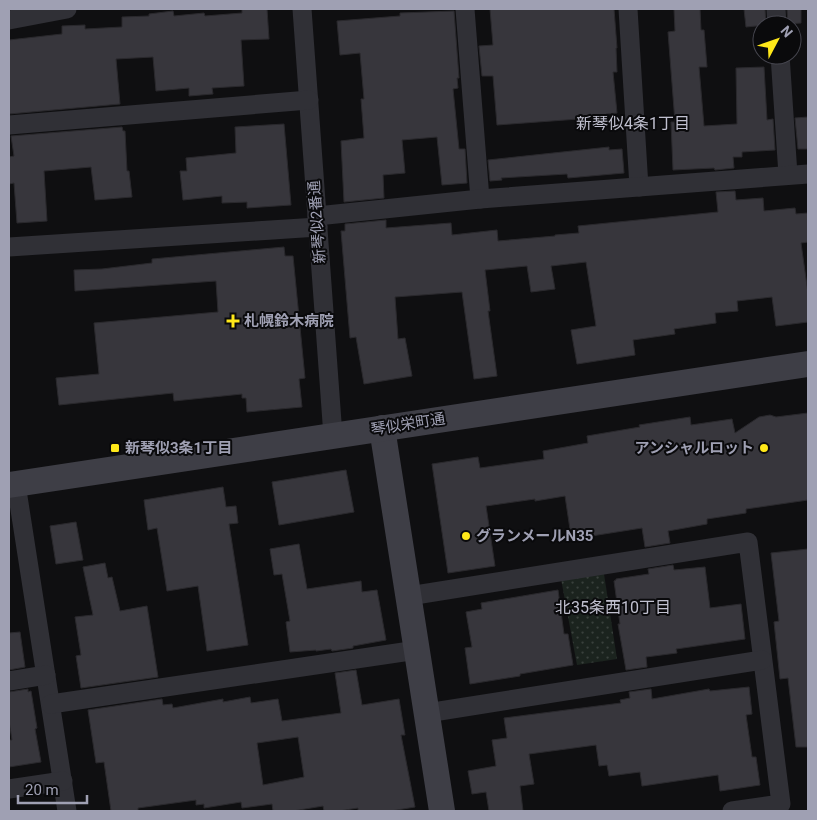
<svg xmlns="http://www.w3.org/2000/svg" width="817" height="820" viewBox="0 0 817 820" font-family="Roboto,'Noto Sans JP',sans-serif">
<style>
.park{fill:url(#park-dots)}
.building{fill:#37363c;stroke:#2a292d;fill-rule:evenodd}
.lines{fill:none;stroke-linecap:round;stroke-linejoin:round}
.street{stroke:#303036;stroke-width:19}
.secondary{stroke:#3e3e46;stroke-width:26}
.poi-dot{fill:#ffe819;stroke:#0a0a0c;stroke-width:2}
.labels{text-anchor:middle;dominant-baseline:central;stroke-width:4;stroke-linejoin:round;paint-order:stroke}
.street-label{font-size:15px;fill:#9fa0b3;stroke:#0a0a0c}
.poi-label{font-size:15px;font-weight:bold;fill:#9fa0b3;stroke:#0a0a0c;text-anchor:start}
.neighbourhood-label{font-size:16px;fill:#c0c0cf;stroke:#0a0a0c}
</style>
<defs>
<pattern id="park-dots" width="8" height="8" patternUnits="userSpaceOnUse" patternTransform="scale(1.25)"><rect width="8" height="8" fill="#1b231e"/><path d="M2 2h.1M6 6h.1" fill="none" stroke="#39403c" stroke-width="1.8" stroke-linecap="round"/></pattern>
</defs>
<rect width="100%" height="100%" fill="#0f0f11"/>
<!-- park -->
<polygon class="park" points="604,574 617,659 577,665 561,579"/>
<!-- building -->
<g class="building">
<polygon points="242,9 267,9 269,39 241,40 244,86 212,88 213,94 189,96 189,88 156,91 153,57 116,59 120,104 9,114 9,40 62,34 62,26 85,25 85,29 122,27 122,17 149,16 149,14 173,11 174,16 204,13 205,16 242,13"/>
<polygon points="490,9 614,9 617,48 616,48 617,72 613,72 617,113 606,114 606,117 497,125 493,76 482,76 479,46 493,45"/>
<polygon points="674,9 700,9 701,30 704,30 707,67 699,67 704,126 737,124 736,68 764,67 767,120 773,119 775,150 742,152 742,157 733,157 734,168 715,170 714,168 673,170 671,122 675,122 668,32 675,31"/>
<polygon points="744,9 765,9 766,25 746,27"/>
<polygon points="787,9 801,9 801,23 788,24"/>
<polygon points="454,11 459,78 457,78 458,88 453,89 459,149 465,149 467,183 442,185 437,137 402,140 405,173 383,175 384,198 344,202 341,141 364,138 361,99 364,99 360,53 340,55 337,21 400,16 400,13"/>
<polygon points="808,117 808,149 798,149 795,118"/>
<polygon points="284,124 291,205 247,208 247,202 222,203 222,196 183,200 180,171 187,171 186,158 236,153 235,127"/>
<polygon points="122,127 123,131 125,131 127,171 129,171 132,197 95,200 91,167 44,171 47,221 17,223 14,183 9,184 9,157 14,156 11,136"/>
<polygon points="609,147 609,150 622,149 624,173 568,178 567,174 501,178 502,180 490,181 488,160"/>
<polygon points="735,191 736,200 763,198 764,211 795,208 796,214 808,213 808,242 801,243 808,293 808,322 776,326 772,297 737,301 738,311 715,313 716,323 674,329 675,334 633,340 635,355 577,364 571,330 596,326 586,262 551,266 555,289 531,292 527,266 485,270 490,311 488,311 497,376 474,379 462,292 395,297 398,339 405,338 412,376 364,384 356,337 350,338 341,231 345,231 345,224 386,220 386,228 451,223 452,235 497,230 498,241 555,236 555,235 579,233 578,226 718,212 716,192"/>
<polygon points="284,247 285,256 293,256 305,378 299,379 302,407 247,412 246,398 242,398 242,394 174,401 173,393 59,405 56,378 99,374 94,323 218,312 216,281 75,291 74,270 102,269 152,263 152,259"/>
<polygon points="808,413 808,500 746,509 746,513 707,519 707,524 668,531 670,543 645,547 642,528 585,537 584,534 571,536 565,496 535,501 535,499 486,506 495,566 448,573 432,464 478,457 480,468 544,459 543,451 588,443 587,436 640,427 639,425 690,417 691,425 732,419 735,433 759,417 770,415 776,417"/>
<polygon points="346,470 354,512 279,525 272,482"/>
<polygon points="223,487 226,507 236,506 238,523 229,524 248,645 207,651 198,586 167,591 157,528 148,530 144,500"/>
<polygon points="76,522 83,560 56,564 50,526"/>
<polygon points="299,544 307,589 361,581 362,592 377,590 386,640 353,646 353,648 332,651 331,649 316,651 316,650 290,652 286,622 290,621 282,574 274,575 270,549"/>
<polygon points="808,549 808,747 796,747 788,678 780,679 774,622 779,621 771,553"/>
<polygon points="105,563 108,578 112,577 120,611 147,606 158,677 81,688 76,656 81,655 75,617 93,615 83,567"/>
<polygon points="673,565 674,570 705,567 710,608 741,604 745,639 676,649 677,653 646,657 647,667 626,670 618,624 620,624 614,581 616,580 616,579 649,574 648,569"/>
<polygon points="558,590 564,634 568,634 573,665 520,674 520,676 470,684 465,648 472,647 466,612 482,609 481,603"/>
<polygon points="20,632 25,667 9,670 9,633"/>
<path d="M356,670L362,705L399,699L405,735H401L415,807L391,811H358V808L339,811H324L323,806L293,811H273L272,804L242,808L241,802L204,808V804L196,805V800L138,808V811H111L104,762L96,763L88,710L162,699L163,705L172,704L173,708L223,699V702L250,697L251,703L278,699L282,721L341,713L335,673ZM298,737L304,777L263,785L257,743Z"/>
<polygon points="749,687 752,714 746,715 752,757 756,757 760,785 720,791 718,775 642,786 640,772 609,776 607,765 599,766 596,745 529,754 534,784 520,786 523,811 489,811 486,792 472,794 468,771 496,766 492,740 507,738 504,718 621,703 620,700 630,698 629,692 651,689 652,699 709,689 710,691"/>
<polygon points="28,689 28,692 31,691 37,728 35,729 41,762 9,767 9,740 12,740 9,721 9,692"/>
</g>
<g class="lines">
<!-- street -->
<g class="street">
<polyline points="302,9 333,436"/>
<polyline points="465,9 480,199"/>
<polyline points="628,9 639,187"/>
<polyline points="776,9 777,25"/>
<polyline points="9,20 67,9"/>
<polyline points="780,55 788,175"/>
<polyline points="9,125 309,100"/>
<polyline points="317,216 480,199 808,174"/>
<polyline points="9,247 318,227"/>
<polyline points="16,484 67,811"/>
<polyline points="409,596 748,542 781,804 732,811"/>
<polyline points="9,681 46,675"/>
<polyline points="51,704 417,650"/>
<polyline points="427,713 762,660"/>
<polyline points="9,789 63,781"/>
</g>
<!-- secondary -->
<g class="secondary">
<polyline points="382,428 442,811"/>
<polyline points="9,485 808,364"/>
</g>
</g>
<!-- markers -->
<g class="poi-dot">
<path d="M230.5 313.5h5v5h5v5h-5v5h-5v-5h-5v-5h5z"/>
<rect x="110" y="443" width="10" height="10" rx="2.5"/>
<circle cx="764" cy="448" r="5"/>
<circle cx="466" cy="536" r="5"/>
</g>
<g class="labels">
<!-- street labels -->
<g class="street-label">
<text transform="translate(317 222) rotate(-94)">新琴似2番通</text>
<text transform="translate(408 424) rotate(-9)">琴似栄町通</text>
</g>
<!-- poi labels -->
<g class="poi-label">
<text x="244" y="321">札幌鈴木病院</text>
<text x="125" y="448">新琴似3条1丁目</text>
<text x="754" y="448" text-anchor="end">アンシャルロット</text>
<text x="476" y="536">グランメールN35</text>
</g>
<!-- neighbourhood labels -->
<g class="neighbourhood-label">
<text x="633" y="123">新琴似4条1丁目</text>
<text x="613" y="607">北35条西10丁目</text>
</g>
</g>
<!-- border -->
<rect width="817" height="820" fill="none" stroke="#9fa0b3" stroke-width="20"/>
<!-- north arrow -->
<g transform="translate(777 40) rotate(49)"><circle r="24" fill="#0a0a0c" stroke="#46464f"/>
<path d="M0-4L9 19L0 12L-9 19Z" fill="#ffe819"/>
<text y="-8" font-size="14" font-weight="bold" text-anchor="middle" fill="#9fa0b3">N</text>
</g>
<!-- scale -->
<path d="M18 795v8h69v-8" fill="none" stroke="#9fa0b3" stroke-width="2.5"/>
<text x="25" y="795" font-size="15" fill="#9fa0b3" stroke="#0a0a0c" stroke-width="4" paint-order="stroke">20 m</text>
</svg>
